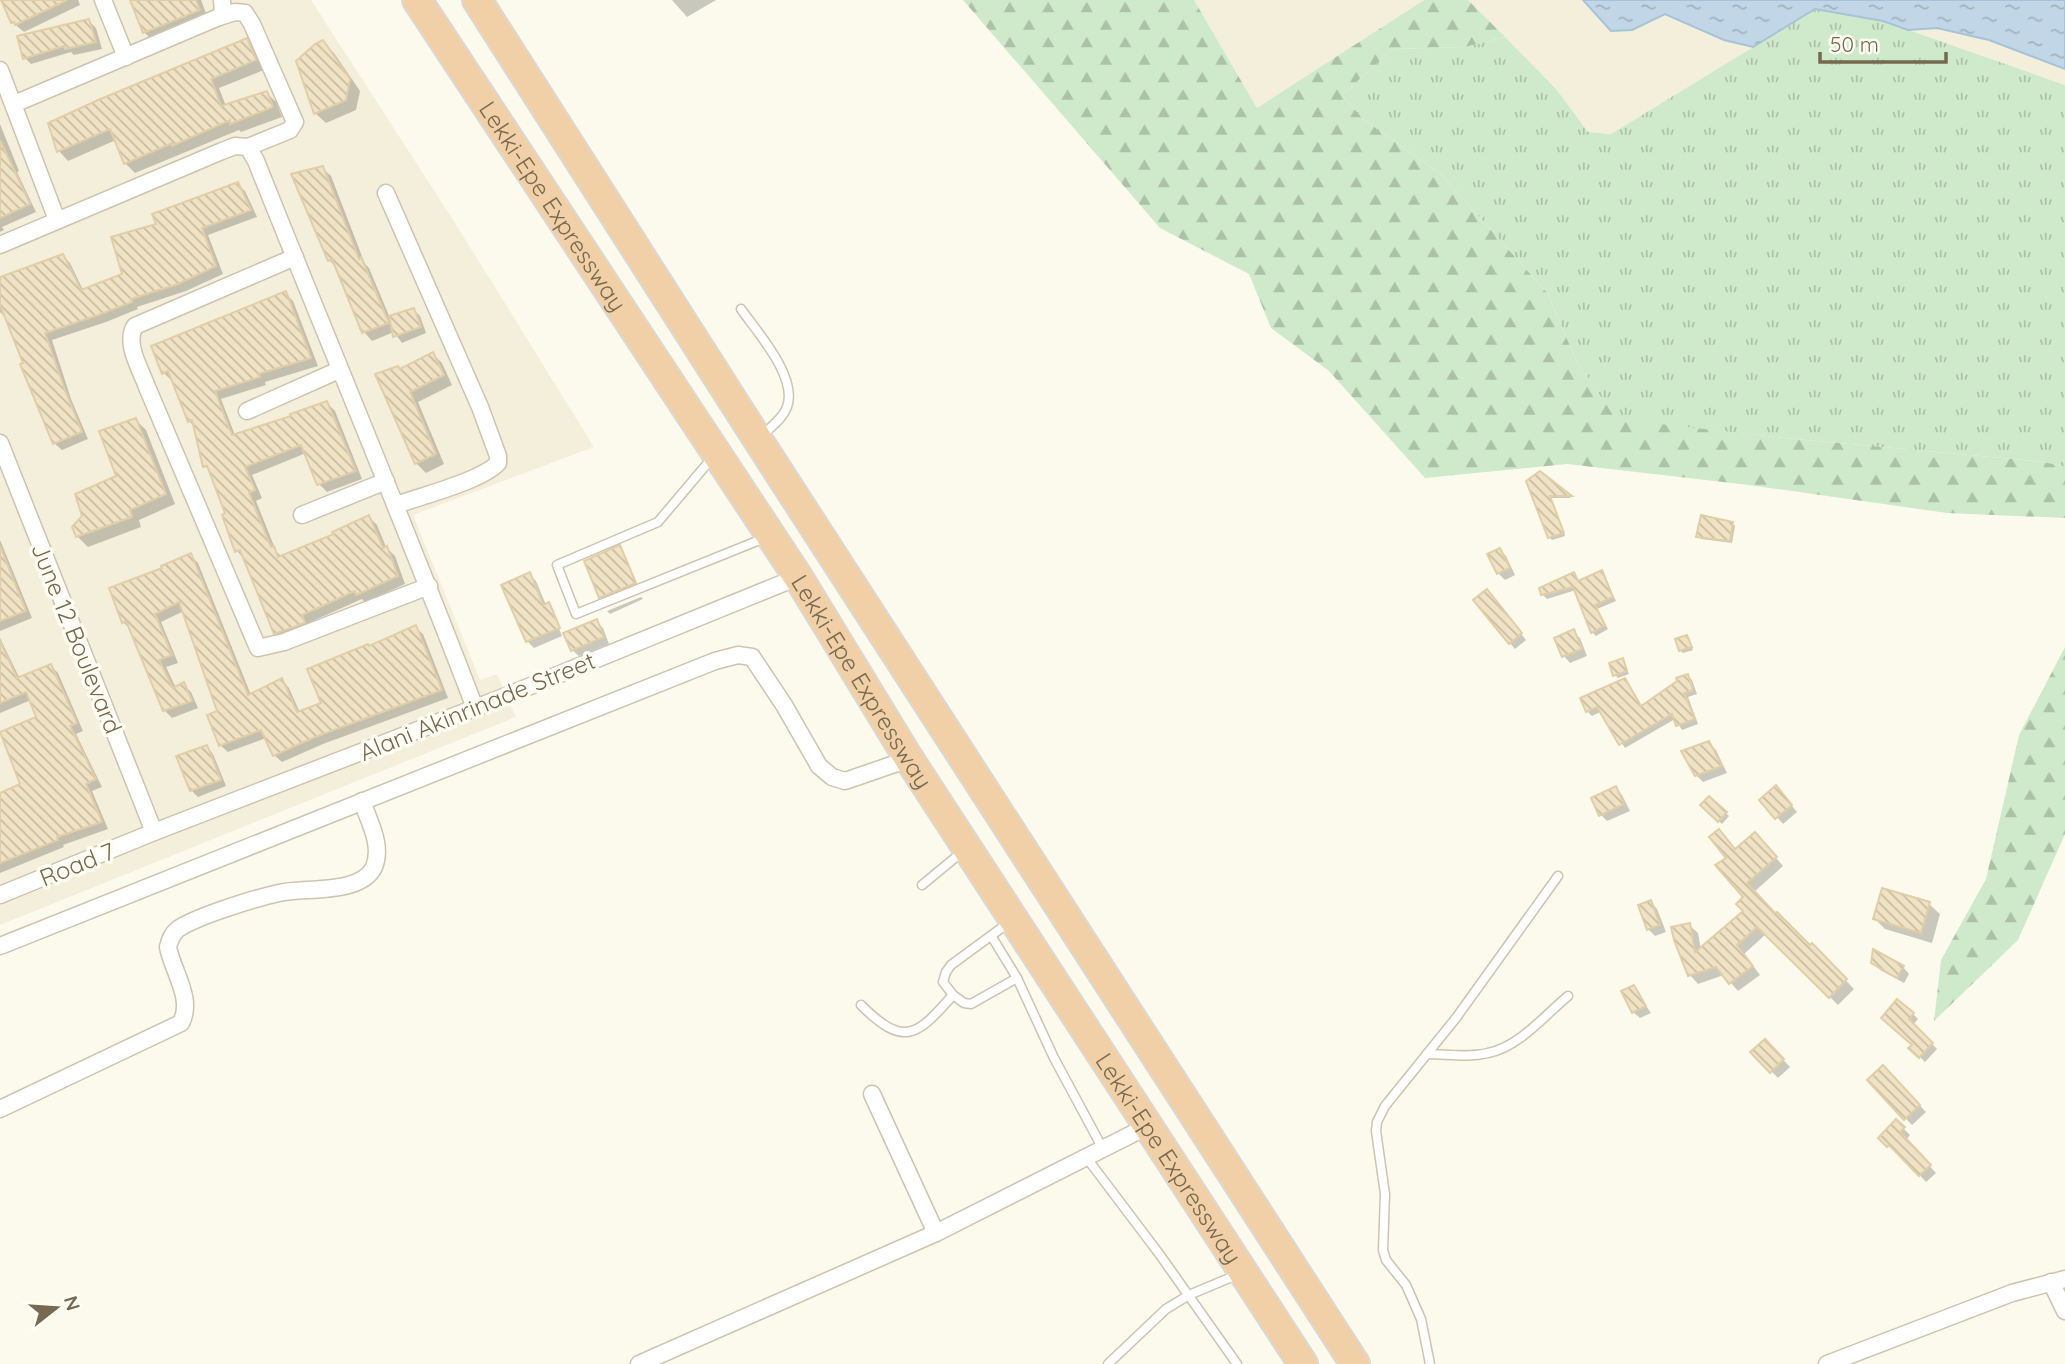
<svg xmlns="http://www.w3.org/2000/svg" width="2065" height="1364" viewBox="0 0 2065 1364" font-family="Quicksand,sans-serif">
<style>
.residential{fill:#f4efdb}
.grass{fill:url(#grass-tufts)}
.forest{fill:url(#forest-firs)}
.water{fill:url(#water-ripples);stroke:#a8c2d7;stroke-width:2}
.shadow{fill:#0003}
.building{fill:url(#building-back-hatch);stroke:#e2cea6;stroke-width:2}
.lines{fill:none;stroke-linecap:round;stroke-linejoin:round}
.lane-casing{stroke:#ccc4af;stroke-width:11}
.street-casing{stroke:#ccc4af;stroke-width:19}
.highway-casing{stroke:#dcd8d1;stroke-width:32}
.lane{stroke:#fff;stroke-width:8}
.street{stroke:#fff;stroke-width:16}
.highway{stroke:#f2d0a7;stroke-width:28}
.labels{text-anchor:middle;dominant-baseline:central;stroke-width:7;stroke-linejoin:round;paint-order:stroke}
.street-label{font-size:24px;fill:#77694f;stroke:#fefdf3}
</style>
<defs>
<pattern id="grass-tufts" width="24" height="20" patternUnits="userSpaceOnUse" patternTransform="scale(1.75)"><rect width="24" height="20" fill="#ceeacb"/><path d="M3 7l-1-3M5 7V3M7 7l1-3M15 17l-1-3M17 17v-4M19 17l1-3" fill="none" stroke="#acc2a7"/></pattern>
<pattern id="forest-firs" width="22" height="20" patternUnits="userSpaceOnUse" patternTransform="scale(1.75)"><rect width="22" height="20" fill="#ceeacb"/><path d="M5 1l3.5 6h-7zM16 11l3.5 6h-7z" fill="#acc2a7"/></pattern>
<pattern id="water-ripples" width="26" height="14" patternUnits="userSpaceOnUse" patternTransform="scale(1.75)"><rect width="26" height="14" fill="#c1d6e6"/><path d="M2 4q2-2 4 0t4 0M15 11q2-2 4 0t4 0" fill="none" stroke="#a2b2bd"/></pattern>
<pattern id="building-back-hatch" width="6" height="6" patternUnits="userSpaceOnUse" patternTransform="scale(1.75)"><rect width="6" height="6" fill="#f0e3c5"/><path d="M-1 5l2 2M0 0l6 6M5-1l2 2" fill="none" stroke="#c7bca2"/></pattern>
</defs>
<rect width="100%" height="100%" fill="#fcfaed"/>
<!-- residential -->
<g class="residential">
<polygon points="0,0 311,0 457,226 594,447 413,515 480,680 497,674 516,717 0,925"/>
<polygon points="1194,0 1424,0 1257,108"/>
<polygon points="1468,0 2065,0 2065,85 1883,21 1815,9 1611,134 1588,132 1557,90"/>
</g>
<!-- grass -->
<polygon class="grass" points="1815,9 1883,21 2065,85 2065,467 2044,462 1785,438 1616,420 1576,360 1548,294 1441,174 1363,119 1342,95 1393,49 1465,47 1505,37 1557,90 1588,132 1611,134"/>
<!-- forest -->
<g class="forest">
<polygon points="963,0 1194,0 1257,108 1424,0 1468,0 1505,37 1465,47 1393,49 1342,95 1363,119 1441,174 1548,294 1576,360 1616,419 1785,438 2044,462 2065,467 2065,518 1947,513 1749,485 1567,464 1425,478 1329,371 1271,328 1249,274 1160,228"/>
<polygon points="2065,647 2065,834 2018,940 1934,1021 1941,960 1986,879 2019,735"/>
</g>
<!-- water -->
<polygon class="water" points="1583,0 2065,0 2065,69 1989,40 1937,28 1908,30 1883,21 1815,9 1753,47 1724,40 1665,14 1632,30 1611,31"/>
<!-- shadow -->
<g class="shadow">
<polygon points="3,0 78,0 80,5 24,32 12,22"/>
<polygon points="131,0 201,0 209,21 155,43 144,32"/>
<polygon points="672,0 716,0 687,17"/>
<polygon points="89,21 96,28 102,49 74,55 71,52 31,64 25,58"/>
<polygon points="246,40 256,50 264,70 219,88 226,106 267,93 276,102 282,117 241,132 239,130 135,173 125,163 116,140 68,161 59,151 51,124"/>
<polygon points="323,43 334,53 360,91 356,110 326,123 315,113"/>
<polygon points="0,124 19,171 17,172 36,212 2,227 4,230 0,232"/>
<polygon points="322,168 331,176 365,264 369,268 390,318 414,310 420,316 426,333 402,343 394,332 372,341 364,332 338,269 329,260"/>
<polygon points="237,184 245,191 257,217 208,235 223,274 186,291 137,307 138,309 106,322 52,340 71,399 88,439 62,450 54,443 8,320 0,312 0,278 63,256 70,263 83,290 125,275 158,225"/>
<polygon points="286,294 293,301 318,366 265,382 266,385 221,399 233,430 235,435 293,417 327,403 335,411 362,479 327,492 319,484 306,453 252,475 262,498 256,501 276,551 281,556 336,535 369,517 377,525 386,547 395,556 405,584 365,602 362,599 308,623 312,630 283,640 275,633 244,559 237,551 227,514 212,473 205,466 195,427 189,421 174,379 171,380 164,373"/>
<polygon points="433,354 442,363 452,385 418,402 444,464 426,473 416,463 401,370"/>
<polygon points="136,420 146,430 175,504 139,520 141,527 88,547 77,536 84,516 119,477"/>
<polygon points="1540,473 1571,498 1551,498 1565,536 1552,540 1549,537"/>
<polygon points="1732,523 1735,526 1732,543 1701,539 1698,536"/>
<polygon points="0,540 32,618 0,631"/>
<polygon points="620,547 637,586 604,599 601,597"/>
<polygon points="1500,550 1506,556 1515,575 1505,580 1498,573"/>
<polygon points="190,555 198,563 251,695 282,680 289,688 300,713 323,704 370,648 415,627 423,634 448,698 323,744 282,762 274,755 266,738 228,752 220,745 219,712 184,611 161,622 178,663 166,667 176,688 183,684 191,692 198,708 172,718 164,710 131,630 123,622 164,569"/>
<polygon points="1601,573 1616,601 1597,609 1608,629 1596,636 1592,632 1576,590 1547,599 1543,595 1574,574 1580,583"/>
<polygon points="529,574 536,581 546,605 549,604 555,611 565,634 596,621 603,628 609,644 579,656 572,650 554,609 551,609 562,636 534,648 527,641 503,585"/>
<polygon points="641,597 643,599 610,614 607,611"/>
<polygon points="1493,597 1526,640 1515,649 1510,643"/>
<polygon points="1573,632 1580,638 1587,656 1570,663 1564,656"/>
<polygon points="1687,637 1693,650 1683,653 1680,650"/>
<polygon points="0,638 20,679 51,666 58,673 83,731 76,734 102,787 92,791 108,829 63,845 64,847 0,873 0,795 23,785 38,718 31,700 0,713"/>
<polygon points="1623,660 1629,674 1618,678 1615,675"/>
<polygon points="1688,676 1692,680 1697,694 1688,697 1698,724 1682,730 1675,719 1625,748 1602,711 1592,716 1587,711 1625,680 1642,707"/>
<polygon points="1709,743 1716,750 1727,773 1703,782 1696,775"/>
<polygon points="207,747 213,754 226,786 198,797 191,790"/>
<polygon points="1615,788 1622,795 1630,811 1607,821 1601,815"/>
<polygon points="1782,794 1797,812 1783,824 1762,800"/>
<polygon points="1709,798 1729,816 1722,824 1703,805"/>
<polygon points="1719,831 1736,851 1763,843 1783,866 1754,892 1776,915 1810,948 1812,945 1854,989 1838,1005 1766,934 1744,954 1760,975 1738,991 1724,975 1698,984 1690,975 1675,940 1689,925 1698,933 1701,950 1745,911 1746,897 1728,858"/>
<polygon points="1651,902 1657,909 1666,932 1655,936 1648,929"/>
<polygon points="1929,904 1940,914 1932,943 1885,929 1875,919"/>
<polygon points="1873,963 1903,967 1909,974 1904,983 1880,970"/>
<polygon points="1633,987 1651,1013 1640,1018 1633,1012"/>
<polygon points="1913,1014 1918,1019 1913,1025 1937,1049 1925,1062 1911,1048 1914,1045 1888,1024"/>
<polygon points="1765,1041 1790,1067 1778,1078 1753,1052"/>
<polygon points="1883,1067 1926,1112 1912,1125 1869,1080"/>
<polygon points="1896,1121 1910,1135 1906,1140 1936,1173 1926,1182 1897,1150 1895,1152 1880,1138"/>
</g>
<!-- building -->
<g class="building">
<polygon points="1,0 67,0 15,25 14,22 11,23"/>
<polygon points="130,0 196,0 200,10 143,33"/>
<polygon points="89,19 96,42 65,49 64,46 23,59 17,36"/>
<polygon points="247,38 256,60 211,79 221,106 267,91 273,107 230,124 230,120 172,146 172,143 124,164 110,129 57,152 48,123 98,100"/>
<polygon points="323,40 350,79 346,100 314,114 296,61 315,44"/>
<polygon points="0,140 30,204 0,218"/>
<polygon points="323,166 359,259 361,257 389,323 362,333 332,259 328,261 291,174"/>
<polygon points="238,182 251,210 202,228 216,266 178,284 131,299 132,302 98,315 45,333 65,390 82,432 53,444 20,364 23,363 0,305 0,277 63,254 81,290 122,274 111,237 156,224 152,214"/>
<polygon points="286,291 311,358 258,374 260,377 215,391 226,420 232,435 291,416 290,414 327,401 356,471 317,485 301,445 245,467 255,490 249,493 271,547 274,546 278,557 334,534 332,532 369,515 383,548 387,546 398,576 356,595 355,591 302,615 305,623 274,634 240,550 235,552 222,515 225,513 207,466 203,467 192,420 188,422 168,371 162,374 151,346"/>
<polygon points="414,308 421,327 393,337 389,316"/>
<polygon points="433,352 444,375 410,392 436,454 415,464 375,374 398,366 400,369"/>
<polygon points="136,418 166,494 130,510 132,517 76,537 72,527 82,516 75,494 116,476 99,431"/>
<polygon points="1540,471 1572,496 1550,496 1564,533 1548,538 1526,481"/>
<polygon points="1701,515 1733,522 1730,541 1696,537"/>
<polygon points="620,545 636,583 599,598 584,561"/>
<polygon points="0,546 26,611 0,621"/>
<polygon points="1500,548 1510,568 1497,574 1487,554"/>
<polygon points="191,553 248,695 282,678 297,712 321,703 307,669 368,644 369,646 416,625 442,690 315,737 273,756 261,730 219,746 207,715 217,711 179,602 155,614 172,655 159,660 173,688 184,682 192,701 163,711 126,621 122,623 109,588 162,568 161,566"/>
<polygon points="1602,570 1613,597 1595,605 1605,625 1591,633 1573,587 1541,595 1539,588 1574,572 1578,581"/>
<polygon points="530,572 543,605 549,602 560,628 526,642 501,585"/>
<polygon points="1487,589 1522,633 1509,644 1473,600"/>
<polygon points="597,619 604,637 571,651 563,633"/>
<polygon points="1574,629 1582,649 1562,657 1554,638"/>
<polygon points="1687,635 1692,647 1679,651 1675,639"/>
<polygon points="0,641 17,678 51,664 77,723 70,726 96,779 86,784 102,822 57,837 58,840 0,863 0,793 20,784 0,732 36,717 26,692 0,703"/>
<polygon points="1623,658 1627,671 1613,676 1609,663"/>
<polygon points="1688,674 1693,690 1684,693 1695,719 1676,726 1672,714 1619,745 1597,707 1586,712 1580,698 1625,678 1641,706 1677,681 1676,678"/>
<polygon points="1709,741 1722,766 1695,776 1681,751"/>
<polygon points="207,745 221,780 190,791 176,756"/>
<polygon points="1776,785 1792,805 1775,819 1759,800"/>
<polygon points="1616,786 1624,804 1599,816 1591,798"/>
<polygon points="1709,796 1727,812 1718,822 1700,805"/>
<polygon points="1719,829 1735,849 1755,832 1777,857 1747,883 1775,913 1777,912 1810,945 1812,943 1847,979 1829,998 1757,927 1737,945 1753,966 1729,984 1716,967 1688,976 1674,940 1671,927 1690,923 1695,952 1743,911 1736,904 1743,897 1715,865 1726,858 1709,837"/>
<polygon points="1882,888 1930,902 1921,933 1873,919"/>
<polygon points="1651,900 1660,925 1647,930 1638,905"/>
<polygon points="1873,949 1904,966 1897,978 1871,963"/>
<polygon points="1634,985 1646,1006 1632,1013 1621,991"/>
<polygon points="1897,999 1914,1013 1909,1019 1933,1043 1919,1058 1908,1048 1912,1045 1881,1018"/>
<polygon points="1765,1039 1784,1059 1770,1073 1750,1052"/>
<polygon points="1883,1065 1920,1105 1904,1120 1867,1080"/>
<polygon points="1896,1119 1905,1127 1900,1132 1931,1165 1919,1176 1889,1145 1887,1147 1878,1138"/>
</g>
<g class="lines">
<!-- lane casing -->
<g class="lane-casing">
<g id="lane">
<path d="M741,309C757,332 798,377 787,407C783,419 770,427 762,436"/>
<polyline points="712,458 658,522 557,565 576,614 767,537"/>
<polyline points="922,885 962,852"/>
<polyline points="992,937 1017,978 1054,1058 1103,1149"/>
<polyline points="953,995 964,1003 971,1004 1017,978"/>
<path d="M861,1005C904,1048 917,1036 953,995L943,982L946,972L951,965L1011,921"/>
<path d="M1427,1054C1447,1054 1468,1058 1488,1053C1519,1047 1544,1016 1568,996"/>
<polyline points="1086,1157 1160,1255 1237,1364"/>
<polyline points="1108,1364 1166,1309 1189,1295 1239,1274"/>
<polyline points="1430,1364 1421,1319 1406,1285 1386,1260 1383,1250 1385,1194 1376,1131 1377,1122 1385,1106 1456,1018 1558,876"/>
</g>
</g>
<!-- street casing -->
<g class="street-casing">
<g id="street">
<polyline points="103,0 126,57"/>
<polyline points="219,17 235,12 245,13 252,24 295,122 290,130 248,147"/>
<polyline points="0,70 57,220"/>
<polyline points="14,104 219,17 223,12 222,0"/>
<path d="M386,193L480,407L498,456V463C481,481 421,496 396,505"/>
<path d="M0,245L222,151L235,146L248,147L256,161C329,344 405,524 475,708"/>
<path d="M295,257L135,326C124,343 141,370 147,387L258,648L284,642L429,586"/>
<polyline points="247,411 339,370"/>
<polyline points="0,443 154,832"/>
<polyline points="302,515 386,481"/>
<polyline points="0,895 154,832 506,696 798,577"/>
<polyline points="0,946 715,661 738,655 752,657 784,705 819,766 832,777 845,781 909,759"/>
<polyline points="872,1094 936,1233"/>
<path d="M0,1109L181,1023C194,999 172,970 168,947C170,939 172,934 178,929C197,916 256,898 279,893C304,887 361,895 374,867C383,845 369,822 362,801"/>
<polyline points="2051,1282 2065,1311"/>
<polyline points="639,1364 936,1233 1148,1126"/>
<polyline points="1827,1364 2012,1293 2065,1279"/>
</g>
</g>
<!-- highway casing -->
<g class="highway-casing">
<g id="highway">
<path id="s1" d="M417,0L798,577L909,759L1303,1364"/>
<polyline points="477,0 758,440 1355,1364"/>
</g>
</g>
<!-- lane -->
<use href="#lane" class="lane"/>
<!-- street -->
<use href="#street" class="street"/>
<!-- highway -->
<use href="#highway" class="highway"/>
</g>
<g class="labels">
<!-- street labels -->
<g class="street-label">
<text stroke="none"><textPath href="#s1" startOffset="247">Lekki-Epe Expressway</textPath></text>
<text transform="translate(77 638) rotate(68)">June 12 Boulevard</text>
<text stroke="none"><textPath href="#s1" startOffset="814">Lekki-Epe Expressway</textPath></text>
<text transform="translate(477 706) rotate(-22)">Alani Akinrinade Street</text>
<text transform="translate(77 864) rotate(-22)">Road 7</text>
<text stroke="none"><textPath href="#s1" startOffset="1381">Lekki-Epe Expressway</textPath></text>
</g>
</g>
<!-- north arrow -->
<g transform="translate(56 1308) rotate(73)" stroke="#fefdf3" stroke-width="5" paint-order="stroke">
<path d="M0-5L12 26L0 18L-12 26Z" fill="#77694f"/>
<text y="-10" font-size="19" font-weight="bold" text-anchor="middle" fill="#77694f">N</text>
</g>
<!-- scale -->
<path d="M1820 52v10h126v-10" fill="none" stroke="#77694f" stroke-width="3.5"/>
<text x="1830" y="52" font-size="21" fill="#77694f" stroke="#fefdf3" stroke-width="5" paint-order="stroke">50 m</text>
</svg>
